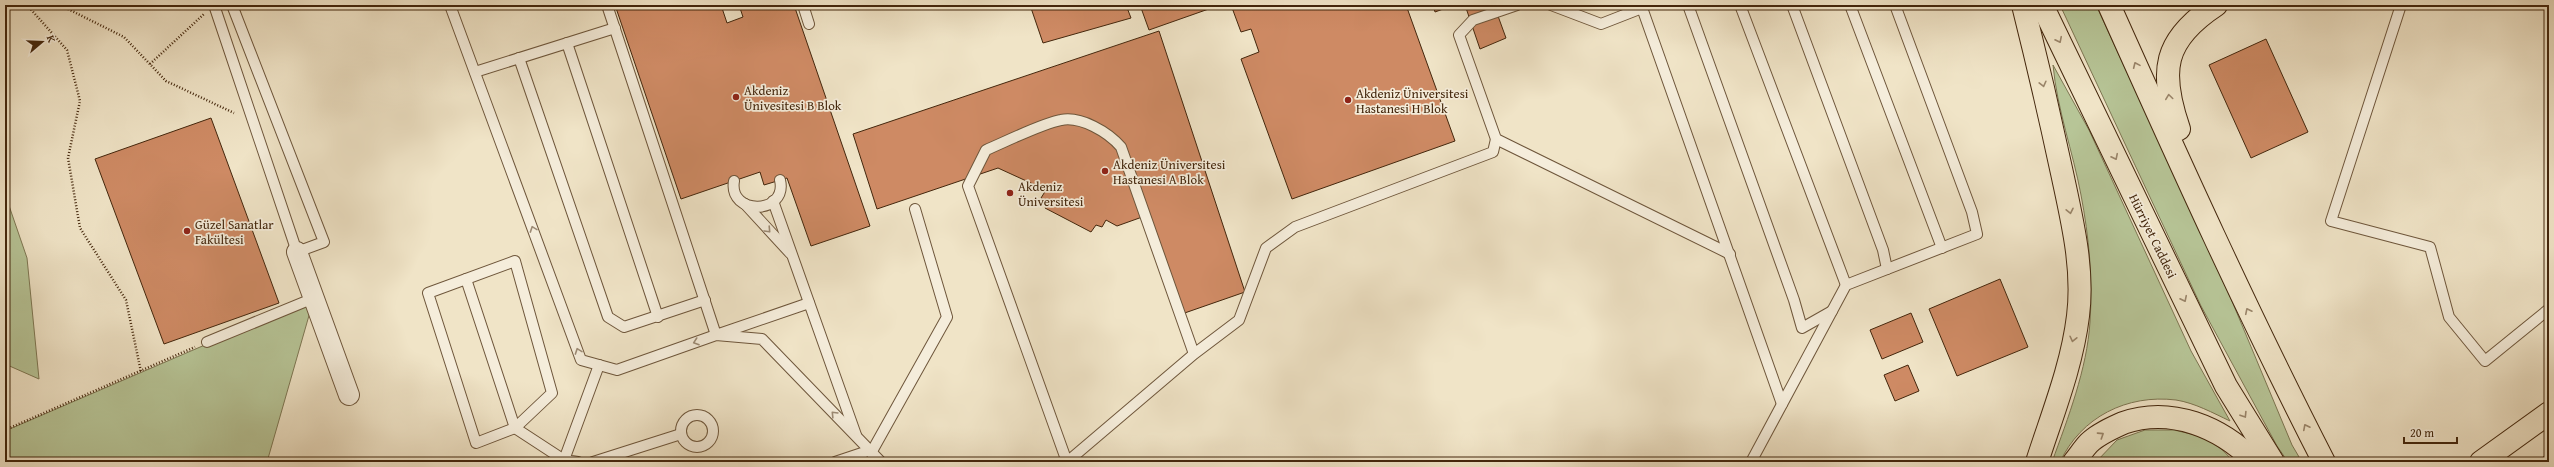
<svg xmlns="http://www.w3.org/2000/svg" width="2554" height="467" viewBox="0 0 2554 467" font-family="'Gentium Book Plus',serif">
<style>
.green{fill:#b7c597;stroke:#7d7652}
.building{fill:#ce8a64;stroke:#43260c}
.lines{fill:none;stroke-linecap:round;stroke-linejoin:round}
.lane-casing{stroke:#6e563b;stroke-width:12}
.street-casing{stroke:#6e563b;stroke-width:22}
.highway-casing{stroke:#43260c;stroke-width:24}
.path{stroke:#43260c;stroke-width:2.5;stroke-dasharray:1 2;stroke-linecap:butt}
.lane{stroke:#f5eddb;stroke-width:10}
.street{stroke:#f5eddb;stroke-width:20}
.highway{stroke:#f0e4c7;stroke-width:22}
.tram{stroke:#43260c;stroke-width:1}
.oneway{stroke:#9a856a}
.oneway2{stroke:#9c8a74}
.poi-dot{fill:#8f2418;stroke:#f5eddb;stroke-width:1.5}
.labels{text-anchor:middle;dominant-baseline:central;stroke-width:3.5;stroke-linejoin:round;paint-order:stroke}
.poi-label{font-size:13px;fill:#43260c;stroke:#f5eddb;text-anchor:start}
.street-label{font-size:13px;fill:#43260c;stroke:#f5eddb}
</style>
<rect width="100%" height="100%" fill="#f0e4c7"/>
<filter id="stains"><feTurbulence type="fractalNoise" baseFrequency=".005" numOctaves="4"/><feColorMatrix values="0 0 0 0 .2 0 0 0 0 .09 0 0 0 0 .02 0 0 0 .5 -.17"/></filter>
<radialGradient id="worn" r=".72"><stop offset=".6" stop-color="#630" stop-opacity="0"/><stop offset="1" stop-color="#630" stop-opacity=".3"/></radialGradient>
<!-- green -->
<g class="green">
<polygon points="2060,5 2096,5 2229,294 2292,445 2302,462 2288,462 2277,446 2201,306"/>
<path d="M2053,65L2089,130L2191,351L2230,421C2213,413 2195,403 2176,400C2127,394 2081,417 2060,462H2052C2068,418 2087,369 2090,322C2093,279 2089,237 2081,195C2073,152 2057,109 2053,65Z"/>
<polygon points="5,194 27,258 39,379 5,364"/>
<polygon points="314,298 267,462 5,462 5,431"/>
<polygon points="2145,430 2174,430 2212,439 2234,462 2096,462 2117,440"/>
</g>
<!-- building -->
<g class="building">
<polygon points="615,5 721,5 727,23 743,17 739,5 794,5 870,226 811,246 787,178 764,185 760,172 681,199"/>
<polygon points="1030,5 1126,5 1131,18 1043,43"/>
<polygon points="1140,5 1220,5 1149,30"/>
<polygon points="1231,5 1406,5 1455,141 1292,199 1241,59 1259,52 1251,29 1241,32"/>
<polygon points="1433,5 1454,5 1435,12"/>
<polygon points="1465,5 1494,5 1506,38 1480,49"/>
<polygon points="1159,31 1245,292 1176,316 1145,216 1117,226 1106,220 1102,227 1096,225 1091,232 1045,208 1049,202 1041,198 1046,190 998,168 877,209 853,134"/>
<polygon points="2266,39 2308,132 2251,158 2209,65"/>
<polygon points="211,118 279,303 164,344 95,159"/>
<polygon points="2000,279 2028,347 1957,376 1929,309"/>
<polygon points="1911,313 1923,342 1882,359 1870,330"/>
<polygon points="1908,365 1919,391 1895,401 1884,375"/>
</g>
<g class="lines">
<!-- lane casing -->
<g class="lane-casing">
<g id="lane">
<polyline points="214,5 297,252 324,242 232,5"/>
<polyline points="454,5 451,8 581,360 617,370 716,335 762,339 881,462"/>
<polyline points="607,5 716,335 809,303"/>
<polyline points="803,5 809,24"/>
<polyline points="1517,5 1473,20 1459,35 1496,139 1730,254"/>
<polyline points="1551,5 1601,24 1642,8"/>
<polyline points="1641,5 1782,404"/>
<polyline points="1688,5 1794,300 1802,328 1832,311"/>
<polyline points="1740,5 1846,285"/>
<polyline points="1792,5 1883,250 1887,269"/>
<polyline points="1850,5 1942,248"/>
<polyline points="2401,5 2331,221 2430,247 2449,317 2485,361 2549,309"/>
<polyline points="567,43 658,317"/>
<polyline points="519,58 608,317 624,327 705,300"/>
<polyline points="475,72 615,28"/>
<path d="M734,181C728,216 788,215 780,180"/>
<polyline points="773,201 856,435"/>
<polyline points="745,204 790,253"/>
<polygon points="515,261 552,393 515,428 476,443 428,293"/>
<polyline points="466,279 515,428 564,460"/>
<polyline points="207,342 314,298"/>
<path d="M1194,354L1121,147C1108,132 1081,116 1061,120C1043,123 1005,142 986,150L968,186L1067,462L1194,354L1239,320L1266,248L1295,227L1493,152L1496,139"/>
<circle cx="697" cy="431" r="16"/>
<polyline points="871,453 947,317 915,209"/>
<polyline points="578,462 564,460 599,365"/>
<polyline points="593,462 681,434"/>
<polyline points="835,462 865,452"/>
<polyline points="1751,462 1846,285 1977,234 1972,212 1895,5"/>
</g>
</g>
<!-- street casing -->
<g class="street-casing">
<polyline id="street" points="297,252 349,395"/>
</g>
<!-- highway casing -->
<g class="highway-casing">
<g id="highway">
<path d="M2023,5C2037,61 2050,117 2062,173C2072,220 2084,268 2078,316C2072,366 2052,415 2037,462"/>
<polyline points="2042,5 2226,386 2273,462"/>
<path d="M2109,5C2178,159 2247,312 2324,462"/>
<path d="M2179,129C2159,71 2163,40 2216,5"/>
<path d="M2074,462C2079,456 2084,448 2089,443C2098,434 2112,428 2123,423C2171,406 2221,427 2255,462"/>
<polyline points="2481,462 2549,413"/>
</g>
</g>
<!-- path -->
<g class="path">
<polyline points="27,5 67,50 80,101 68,158 80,228 126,300 141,372"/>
<polyline points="60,5 124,37 166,81 234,113"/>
<polyline points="150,64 204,14"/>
<polyline points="5,430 195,347"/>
</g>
<!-- lane -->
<use href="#lane" class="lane"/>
<!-- street -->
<use href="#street" class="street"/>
<!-- highway -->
<use href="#highway" class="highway"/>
<!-- tram -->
<g class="tram">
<polyline points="2536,462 2549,453"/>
<polyline points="2548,462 2549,462"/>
</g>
</g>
<!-- one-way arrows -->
<defs><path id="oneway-chevron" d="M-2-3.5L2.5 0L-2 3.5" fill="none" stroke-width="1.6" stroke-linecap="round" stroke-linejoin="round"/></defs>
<g class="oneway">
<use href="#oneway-chevron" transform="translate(2059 40) rotate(64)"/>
<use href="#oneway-chevron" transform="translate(2136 65) rotate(-114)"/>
<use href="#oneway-chevron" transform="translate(2043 84) rotate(76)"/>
<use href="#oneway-chevron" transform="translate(2169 97) rotate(-98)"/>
<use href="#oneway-chevron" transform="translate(2115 157) rotate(64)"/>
<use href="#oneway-chevron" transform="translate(2070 211) rotate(78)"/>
<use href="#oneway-chevron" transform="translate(2184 299) rotate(64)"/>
<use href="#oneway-chevron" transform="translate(2248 311) rotate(-116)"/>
<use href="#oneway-chevron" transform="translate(2073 339) rotate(103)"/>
<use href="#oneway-chevron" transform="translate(2244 415) rotate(58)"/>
<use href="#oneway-chevron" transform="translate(2306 427) rotate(-117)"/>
<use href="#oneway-chevron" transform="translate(2101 435) rotate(-33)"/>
</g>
<g class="oneway2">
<use href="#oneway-chevron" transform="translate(533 229) rotate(-110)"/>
<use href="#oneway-chevron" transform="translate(768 230) rotate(47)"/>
<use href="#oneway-chevron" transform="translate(696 342) rotate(161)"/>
<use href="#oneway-chevron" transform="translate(578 351) rotate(-110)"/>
<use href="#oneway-chevron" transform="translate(834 414) rotate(-134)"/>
</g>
<!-- markers -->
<g class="poi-dot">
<circle cx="736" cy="97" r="4"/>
<circle cx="1348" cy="100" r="4"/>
<circle cx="1105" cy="171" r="4"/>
<circle cx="1010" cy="193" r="4"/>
<circle cx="187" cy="231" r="4"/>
</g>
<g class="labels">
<!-- poi labels -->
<g class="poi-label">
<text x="744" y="90">Akdeniz<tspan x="744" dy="15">Ünivesitesi B Blok</tspan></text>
<text x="1356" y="93">Akdeniz Üniversitesi<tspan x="1356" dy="15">Hastanesi H Blok</tspan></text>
<text x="1113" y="164">Akdeniz Üniversitesi<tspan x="1113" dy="15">Hastanesi A Blok</tspan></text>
<text x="1018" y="186">Akdeniz<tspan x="1018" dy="15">Üniversitesi</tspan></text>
<text x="195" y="224">Güzel Sanatlar<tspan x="195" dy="15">Fakültesi</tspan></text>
</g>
<!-- street labels -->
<g class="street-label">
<text transform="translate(2153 236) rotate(64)">Hürriyet Caddesi</text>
</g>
</g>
<!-- margin -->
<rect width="2554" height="467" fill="none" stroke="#f0e4c7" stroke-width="20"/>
<rect x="6" y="6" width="2542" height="455" fill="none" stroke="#43260c" stroke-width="2"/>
<rect x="10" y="10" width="2534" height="447" fill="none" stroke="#43260c"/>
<!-- north arrow -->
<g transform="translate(42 42) rotate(71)" stroke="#f5eddb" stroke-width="3" paint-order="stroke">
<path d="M0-3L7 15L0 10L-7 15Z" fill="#43260c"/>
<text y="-6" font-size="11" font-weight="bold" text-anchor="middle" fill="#43260c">K</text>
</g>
<!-- scale -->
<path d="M2404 437v6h53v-6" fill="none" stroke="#43260c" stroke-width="2"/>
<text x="2410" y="437" font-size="12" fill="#43260c" stroke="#f5eddb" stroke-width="3" paint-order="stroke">20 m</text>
<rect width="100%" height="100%" filter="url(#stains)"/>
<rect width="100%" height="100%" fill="url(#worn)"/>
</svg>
